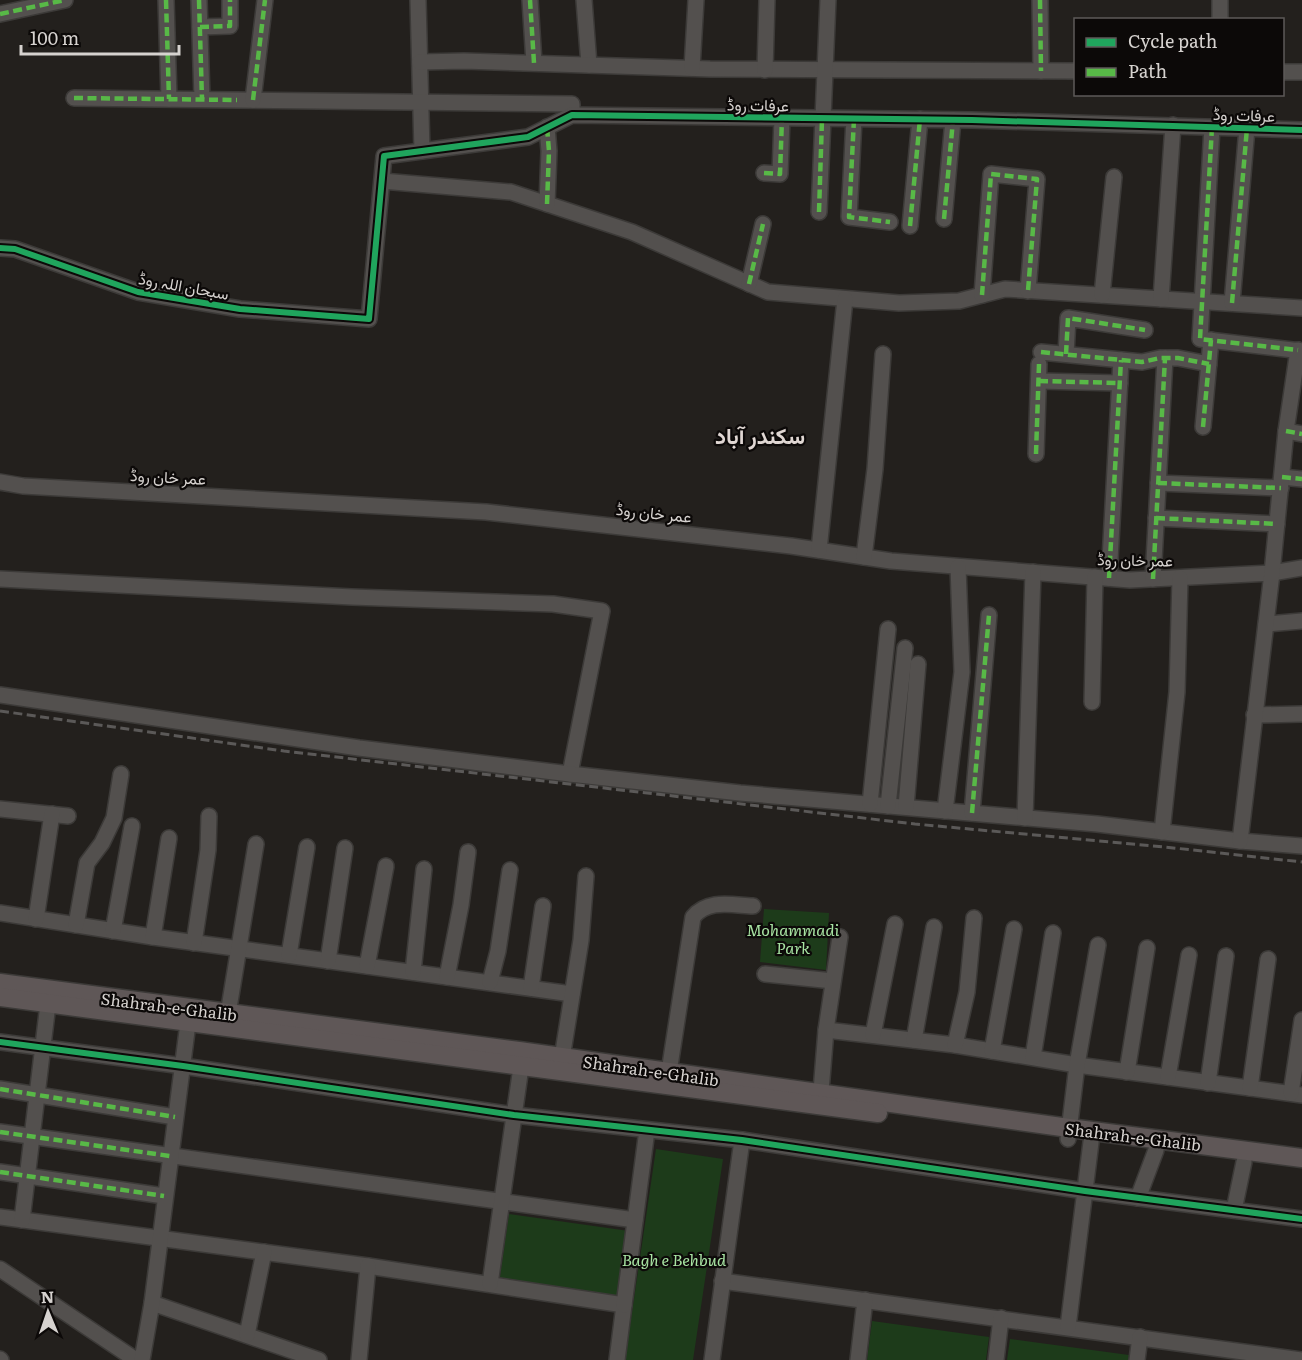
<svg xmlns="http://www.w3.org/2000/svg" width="1302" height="1360" viewBox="0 0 1302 1360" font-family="Literata,Vazirmatn,serif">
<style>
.green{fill:#1d3b1a}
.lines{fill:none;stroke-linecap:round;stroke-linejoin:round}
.minor-casing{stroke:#3c3a38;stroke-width:18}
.major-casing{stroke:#3c3a38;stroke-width:21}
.minor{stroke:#53504e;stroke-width:15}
.major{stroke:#5f5757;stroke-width:18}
.rail{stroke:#5b5958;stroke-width:3;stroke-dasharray:9 4.5;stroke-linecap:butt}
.quiet{stroke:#58b947;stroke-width:4.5;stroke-dasharray:9 4.5;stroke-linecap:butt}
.cycleway-casing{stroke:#0c0908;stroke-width:10}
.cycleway{stroke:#20a55d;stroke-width:6}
.labels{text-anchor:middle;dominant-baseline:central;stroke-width:4.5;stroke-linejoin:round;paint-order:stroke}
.street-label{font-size:16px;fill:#d6d2cf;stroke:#0c0908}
.park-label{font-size:16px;font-style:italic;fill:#a8e4a3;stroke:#0c0908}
.district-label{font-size:22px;font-weight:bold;fill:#e0d7d3;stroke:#0c0908}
</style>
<rect width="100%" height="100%" fill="#23201d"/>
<!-- green -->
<g class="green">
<polygon points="764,909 829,913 826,970 760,962"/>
<polygon points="656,1149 723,1159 693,1360 625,1360"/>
<polygon points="509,1214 629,1231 619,1300 499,1283"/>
<polygon points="872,1321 989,1337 986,1360 867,1360"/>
<polygon points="1010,1339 1129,1355 1128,1360 1007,1360"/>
</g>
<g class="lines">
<!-- minor casing -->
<g class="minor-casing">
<g id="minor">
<polyline points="166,0 169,99"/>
<polyline points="199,0 202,99"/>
<polyline points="418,0 422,151"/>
<polyline points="530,0 534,63"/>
<polyline points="584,0 589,65"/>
<polyline points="1040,0 1041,71"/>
<polyline points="0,14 65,0"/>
<polyline points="1220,20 1220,0"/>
<polyline points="200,27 230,26 230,0"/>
<polyline points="420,62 464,61 710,69 1076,71"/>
<polyline points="692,68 696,0"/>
<polyline points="765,70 767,0"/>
<polyline points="1282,72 1302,72"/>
<polyline points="74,98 572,104 572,115"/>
<polyline points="253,100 265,0"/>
<polyline points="854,119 849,217 890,222"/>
<polyline points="1212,127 1200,339 1302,351"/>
<polyline points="764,173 780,174 782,118"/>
<polyline points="382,181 511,192 632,232 768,292 899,303 959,301 1005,289 1302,308"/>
<polyline points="547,204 549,151 547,127"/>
<polyline points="819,212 828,0"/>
<polyline points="944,219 953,120"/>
<polyline points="910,226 920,119"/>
<polyline points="0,248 15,249 138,292 240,309 369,319 384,156 528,137 572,115 972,120 1302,130"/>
<polyline points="749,284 763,224"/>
<polyline points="982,295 991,174 1037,179 1028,291"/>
<polyline points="1102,295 1114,177"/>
<polyline points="1161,299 1173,125"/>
<polyline points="1232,303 1247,128"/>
<polyline points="1041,352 1142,362 1160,358 1178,358 1209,364"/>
<polyline points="1066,354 1068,318 1145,330"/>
<polyline points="1039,381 1120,383"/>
<polyline points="1203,427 1211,340"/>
<polyline points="1286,431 1302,434"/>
<polyline points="1036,454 1039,364"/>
<polyline points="1282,477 1302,479"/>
<polyline points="0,482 23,486 486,512 791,546 891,561 1130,580 1272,573 1302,568"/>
<polyline points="1158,483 1281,488"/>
<polyline points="1156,518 1277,524"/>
<polyline points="819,550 845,299"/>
<polyline points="864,557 875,469 883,354"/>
<polyline points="1109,578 1121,360"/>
<polyline points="0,579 352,597 553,604 602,611 570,774"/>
<polyline points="1153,579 1165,358"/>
<polyline points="1266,624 1302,621"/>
<polyline points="0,695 359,748 570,774 740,793 1097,824 1240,841 1302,846"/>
<polyline points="1092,702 1095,577"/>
<polyline points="1254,715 1302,714"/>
<polyline points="870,804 888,629"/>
<polyline points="888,806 905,648"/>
<polyline points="906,807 918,664"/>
<polyline points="0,809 68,816"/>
<polyline points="945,811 962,672 958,567"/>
<polyline points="972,813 989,615"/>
<polyline points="1025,818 1033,572"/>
<polyline points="1162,832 1177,692 1180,578"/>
<polyline points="1240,841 1272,573 1286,431 1298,350"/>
<polyline points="0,913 153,937 572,994"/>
<polyline points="36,919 52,814"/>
<polyline points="76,925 87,863 102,843 114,818 121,774"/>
<polyline points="113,931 132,826"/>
<polyline points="153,937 169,838"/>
<polyline points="194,943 208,850 209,816"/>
<polyline points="289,955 307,847"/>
<polyline points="328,961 345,848"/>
<polyline points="367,966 386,866"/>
<polyline points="413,972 424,869"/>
<polyline points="765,974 833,981"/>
<polyline points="447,977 461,905 468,852"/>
<polyline points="490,982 498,951 510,870"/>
<polyline points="531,988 543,906"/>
<polyline points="228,1014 256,844"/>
<polyline points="826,1030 955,1045 1077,1065 1302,1095"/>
<polyline points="873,1035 895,924"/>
<polyline points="914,1040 934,927"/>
<polyline points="0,1042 183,1066 514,1115 742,1140 1085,1191 1302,1219"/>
<polyline points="955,1045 967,992 974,918"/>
<polyline points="992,1051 1014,929"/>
<polyline points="1033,1057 1053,933"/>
<polyline points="562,1058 581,940 586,876"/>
<path d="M669,1072L693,917C708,899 731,905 753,906"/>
<polyline points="1127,1072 1147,948"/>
<polyline points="1168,1077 1189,955"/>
<polyline points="1208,1083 1226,956"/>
<polyline points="1250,1088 1268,959"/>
<polyline points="0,1089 175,1117"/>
<polyline points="1291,1093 1302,1020"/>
<polyline points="820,1103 826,1030 840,937"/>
<polyline points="0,1132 635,1220"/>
<polyline points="1068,1139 1077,1065 1098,945"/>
<polyline points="0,1172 164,1196"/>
<polyline points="1138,1198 1156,1150"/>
<polyline points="1234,1210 1244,1162"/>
<polyline points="0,1217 368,1266 624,1305 617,1360"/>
<polyline points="22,1220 48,1004"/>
<polyline points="0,1269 136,1360"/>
<polyline points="722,1281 1302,1360"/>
<polyline points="490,1284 521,1067"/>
<polyline points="152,1303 319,1360"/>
<polyline points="624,1305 647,1130"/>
<polyline points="1068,1327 1091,1142"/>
<polyline points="247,1335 264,1252"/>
<polyline points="0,1359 1,1360"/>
<polyline points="142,1360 152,1303 188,1023"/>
<polyline points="359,1360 368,1266"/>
<polyline points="712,1360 742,1140"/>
<polyline points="858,1360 865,1300"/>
<polyline points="996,1360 1001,1318"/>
<polyline points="1137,1360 1140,1337"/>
</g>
</g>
<!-- major casing -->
<g class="major-casing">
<g id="major">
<polyline points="0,983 519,1051 1069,1128 1302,1158"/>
<polyline points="0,997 878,1113"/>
</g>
</g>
<!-- minor -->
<use href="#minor" class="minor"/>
<!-- major -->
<use href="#major" class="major"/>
<!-- rail -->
<polyline class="rail" points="0,711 284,751 915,824 1165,847 1302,862"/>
<!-- quiet -->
<g class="quiet">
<polyline points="166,0 169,99"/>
<polyline points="199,0 202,99"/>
<polyline points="530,0 534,63"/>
<polyline points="1040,0 1041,71"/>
<polyline points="0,14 65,0"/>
<polyline points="200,27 230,26 230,0"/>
<polyline points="74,98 237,100"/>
<polyline points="253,100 265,0"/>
<polyline points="854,119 849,217 890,222"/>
<polyline points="1212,127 1200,339 1298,350"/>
<polyline points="764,173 780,174 782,118"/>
<polyline points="547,204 549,151 547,127"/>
<polyline points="819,212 822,119"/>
<polyline points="944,219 953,120"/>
<polyline points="910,226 920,119"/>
<polyline points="749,284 763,224"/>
<polyline points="982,295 991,174 1037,179 1028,291"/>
<polyline points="1232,303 1247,128"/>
<polyline points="1041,352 1142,362 1160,358 1178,358 1209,364"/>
<polyline points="1066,354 1068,318 1145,330"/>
<polyline points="1039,381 1120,383"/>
<polyline points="1203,427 1211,340"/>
<polyline points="1286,431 1302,434"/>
<polyline points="1036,454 1039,364"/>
<polyline points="1282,477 1302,479"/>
<polyline points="1158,483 1281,488"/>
<polyline points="1156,518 1277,524"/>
<polyline points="1109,578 1121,360"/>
<polyline points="1153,579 1165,358"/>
<polyline points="972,813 989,615"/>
<polyline points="0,1089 175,1117"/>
<polyline points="0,1132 170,1156"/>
<polyline points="0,1172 164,1196"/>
</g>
<!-- cycleway casing -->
<g class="cycleway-casing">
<g id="cycleway">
<polyline points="0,248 15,249 138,292 240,309 369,319 384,156 528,137 572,115 972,120 1302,130"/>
<polyline points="0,1042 183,1066 514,1115 742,1140 1085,1191 1302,1219"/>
</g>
</g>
<!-- cycleway -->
<use href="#cycleway" class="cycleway"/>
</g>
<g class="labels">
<!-- street labels -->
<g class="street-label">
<text transform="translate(758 104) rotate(1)">عرفات روڈ</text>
<text transform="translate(1244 114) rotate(2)">عرفات روڈ</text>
<text transform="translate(184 285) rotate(10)">سبحان اللہ روڈ</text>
<text transform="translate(168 476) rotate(3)">عمر خان روڈ</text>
<text transform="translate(654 512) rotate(6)">عمر خان روڈ</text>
<text transform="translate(1135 559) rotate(1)">عمر خان روڈ</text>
<text transform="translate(169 1006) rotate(7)">Shahrah-e-Ghalib</text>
<text transform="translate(651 1070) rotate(8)">Shahrah-e-Ghalib</text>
<text transform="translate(1133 1136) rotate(7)">Shahrah-e-Ghalib</text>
</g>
<!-- park labels -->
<g class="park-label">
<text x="793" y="929">Mohammadi<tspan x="793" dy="18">Park</tspan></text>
<text x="674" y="1259">Bagh e Behbud</text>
</g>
<!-- district labels -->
<g class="district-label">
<text x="760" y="434">سکندر آباد</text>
</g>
</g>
<!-- legend -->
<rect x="1074" y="18" width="210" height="78" fill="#0c0908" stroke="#5d5958" stroke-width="1.5"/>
<rect x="1086" y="38" width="30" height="9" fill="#20a55d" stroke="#5d5958" stroke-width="1.5"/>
<text x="1128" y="48" font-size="18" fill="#d6d2cf">Cycle path</text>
<rect x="1086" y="68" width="30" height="9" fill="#58b947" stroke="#5d5958" stroke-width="1.5"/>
<text x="1128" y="78" font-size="18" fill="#d6d2cf">Path</text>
<!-- north arrow -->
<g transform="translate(48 1312) rotate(358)" stroke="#0c0908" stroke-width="4.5" paint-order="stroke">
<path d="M0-4.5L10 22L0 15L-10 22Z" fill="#d6d2cf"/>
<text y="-9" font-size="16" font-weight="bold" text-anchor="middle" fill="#d6d2cf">N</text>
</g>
<!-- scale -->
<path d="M21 45v9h158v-9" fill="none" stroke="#d6d2cf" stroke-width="3"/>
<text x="30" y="45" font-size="18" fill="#d6d2cf" stroke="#0c0908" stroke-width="4.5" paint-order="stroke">100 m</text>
</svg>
